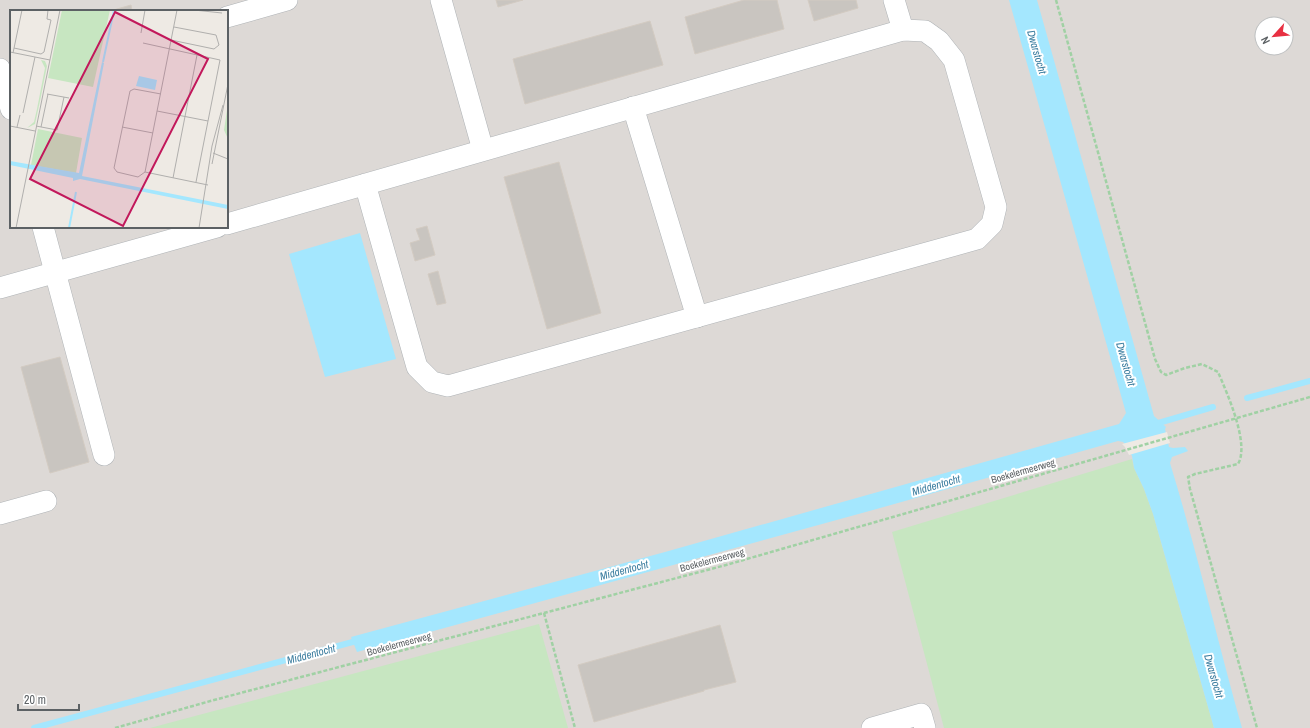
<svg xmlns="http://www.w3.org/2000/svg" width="1310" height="728" viewBox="0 0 1310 728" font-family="'Archivo Narrow',sans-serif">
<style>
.industrial{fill:#ddd9d6;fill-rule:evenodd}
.green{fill:#c7e6c1}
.water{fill:#a4e7fe}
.pier{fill:#eeeae4}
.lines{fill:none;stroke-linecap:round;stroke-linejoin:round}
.stream{stroke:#a4e7fe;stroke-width:6}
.building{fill:#c9c5c0;stroke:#d3cbc2}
.minor-casing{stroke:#afb3b6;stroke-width:22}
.path{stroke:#a0d1a4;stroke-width:2.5;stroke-dasharray:4 2;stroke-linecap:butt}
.minor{stroke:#fff;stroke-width:21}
.labels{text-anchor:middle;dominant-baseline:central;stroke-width:4;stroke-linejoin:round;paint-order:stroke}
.street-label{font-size:10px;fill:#5c6164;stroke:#fff}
.water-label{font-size:11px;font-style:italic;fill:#3b7d9f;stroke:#fff}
.inset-river{fill:none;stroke:#a4e7fe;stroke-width:2}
.inset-road{fill:none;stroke:#b0afad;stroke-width:1}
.view{fill:#c2185b;fill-opacity:0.15;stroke:#c2185b;stroke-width:2}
.inset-edge{fill:none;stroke:#5c6164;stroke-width:2}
</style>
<rect width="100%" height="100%" fill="#eeeae4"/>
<!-- industrial -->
<path class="industrial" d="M0,0H1310V728H0ZM11,11H227V227H11ZM1262,24H1286V48H1262Z"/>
<!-- green -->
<g class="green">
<polygon points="1132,459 1134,468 1144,489 1153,514 1214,728 944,728 892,532"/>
<polygon points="539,624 568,728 150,728"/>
</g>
<!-- water -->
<g class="water">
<path d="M1009,0H1037L1154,416L1166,427L1165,429L1169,447L1173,448L1185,447L1188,451L1172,457L1170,463C1197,551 1217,640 1242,728H1214L1153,514L1144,489L1134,468L1132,456L1127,446L1123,442L1118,441L873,510L357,652L351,637L665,552L1119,424L1126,413Z"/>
<polygon points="360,233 396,359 325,377 289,254"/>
</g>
<!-- pier -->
<polygon class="pier" points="1167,432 1170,443 1129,455 1125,447 1122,444"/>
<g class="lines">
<!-- stream -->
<g class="stream">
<polyline points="1247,398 1310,381"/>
<polyline points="1155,424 1213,407"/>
<polyline points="34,728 360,640"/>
</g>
</g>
<!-- building -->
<g class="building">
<polygon points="496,0 523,0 498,7"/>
<polygon points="744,0 777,0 784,29 695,54 685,17"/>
<polygon points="808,0 856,0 858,8 814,21"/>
<polygon points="131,5 132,11 110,11"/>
<polygon points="650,21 663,65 525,104 513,59"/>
<polygon points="559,162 601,313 547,329 504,177"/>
<polygon points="427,226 435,255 415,261 410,243 420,240 416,229"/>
<polygon points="438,271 446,303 437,305 428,274"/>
<polygon points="60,357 89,462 50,473 21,367"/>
<polygon points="720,625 736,682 704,690 704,691 594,722 578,665"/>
</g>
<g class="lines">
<!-- minor casing -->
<g class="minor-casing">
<g id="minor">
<polyline points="441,0 483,150"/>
<polyline points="894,0 903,30"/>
<polyline points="227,17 287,0"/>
<polyline points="0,69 11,109"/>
<polyline points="633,107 697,317"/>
<polyline points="227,224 903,30 925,31 939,41 954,60 996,207 992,224 977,239 448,386 432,382 417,367 365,184"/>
<polyline points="43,227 104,455"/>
<polyline points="0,288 217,227"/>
<polyline points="0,514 46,501"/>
<polyline points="872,728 921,714 925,728"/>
</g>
</g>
<!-- path -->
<g class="path">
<path d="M1056,0L1155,359L1161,372L1166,375L1185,368L1202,364L1218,372C1227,393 1250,444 1238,464L1195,474L1188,477L1190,489L1257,728"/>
<polyline points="544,613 575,728"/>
<polyline points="115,728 214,700 726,565 1310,397"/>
</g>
<!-- minor -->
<use href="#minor" class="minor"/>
</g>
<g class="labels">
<!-- street labels -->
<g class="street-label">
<text transform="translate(1023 471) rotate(-16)">Boekelermeerweg</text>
<text transform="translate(712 560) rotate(-15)">Boekelermeerweg</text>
<text transform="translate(399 644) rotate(-15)">Boekelermeerweg</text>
</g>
<!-- water labels -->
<g class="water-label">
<text transform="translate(1037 52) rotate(74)">Dwarstocht</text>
<text transform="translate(1126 364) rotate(74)">Dwarstocht</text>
<text transform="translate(936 485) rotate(-16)">Middentocht</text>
<text transform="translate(624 570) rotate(-15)">Middentocht</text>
<text transform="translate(311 654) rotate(-15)">Middentocht</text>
<text transform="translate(1214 676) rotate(74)">Dwarstocht</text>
</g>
</g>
<!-- overview -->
<g transform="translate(10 10)">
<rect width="218" height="218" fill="#eeeae4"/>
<path d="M52,0H100L83,77L38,68ZM31,50L35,51L37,56L30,91L25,114L17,118L24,112L27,99L35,58ZM218,93V129L214,120ZM28,119L72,128L66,163L21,155Z" fill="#c7e6c1"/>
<path d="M92,52L94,53L72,166L218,195V199L70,169L63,171V168L0,155V151L69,163ZM129,66L147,70L145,80L126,76Z" fill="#a4e7fe"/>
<path class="inset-river" d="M93,52L104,0M59,218L66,182"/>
<path class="inset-road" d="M184,0L212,3M131,23L135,0M161,30L204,39L209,35L206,25L164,17M133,33L210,50L186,172M4,38L31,44L34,42L41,10L37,9L38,0M0,42L40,50M3,43L12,0M37,84L59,88M151,84L124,79L120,81L104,158L107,162L128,167L135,162L167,0M147,101L198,111M13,103L25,47M0,116L25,121M26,116L47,120L54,87M7,117L10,105M31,117L38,84M112,117L143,123M203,143L218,149M202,154L218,74M135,162L198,175M163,168L187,45M6,218L50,0M189,218L202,136L213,95"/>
<path class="view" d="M105,2L198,49L113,216L20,169Z"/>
<rect width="218" height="218" class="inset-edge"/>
</g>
<!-- north arrow -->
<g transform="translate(1274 36) rotate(243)"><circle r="19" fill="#ffffff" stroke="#bec0c1"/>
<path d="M0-3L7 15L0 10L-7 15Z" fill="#e83042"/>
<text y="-6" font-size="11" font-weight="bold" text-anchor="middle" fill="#5c6164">N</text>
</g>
<!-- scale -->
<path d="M18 704v6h61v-6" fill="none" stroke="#5c6164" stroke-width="2"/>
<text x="24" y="704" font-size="12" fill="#5c6164" stroke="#ffffff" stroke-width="3" paint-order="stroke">20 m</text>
</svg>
